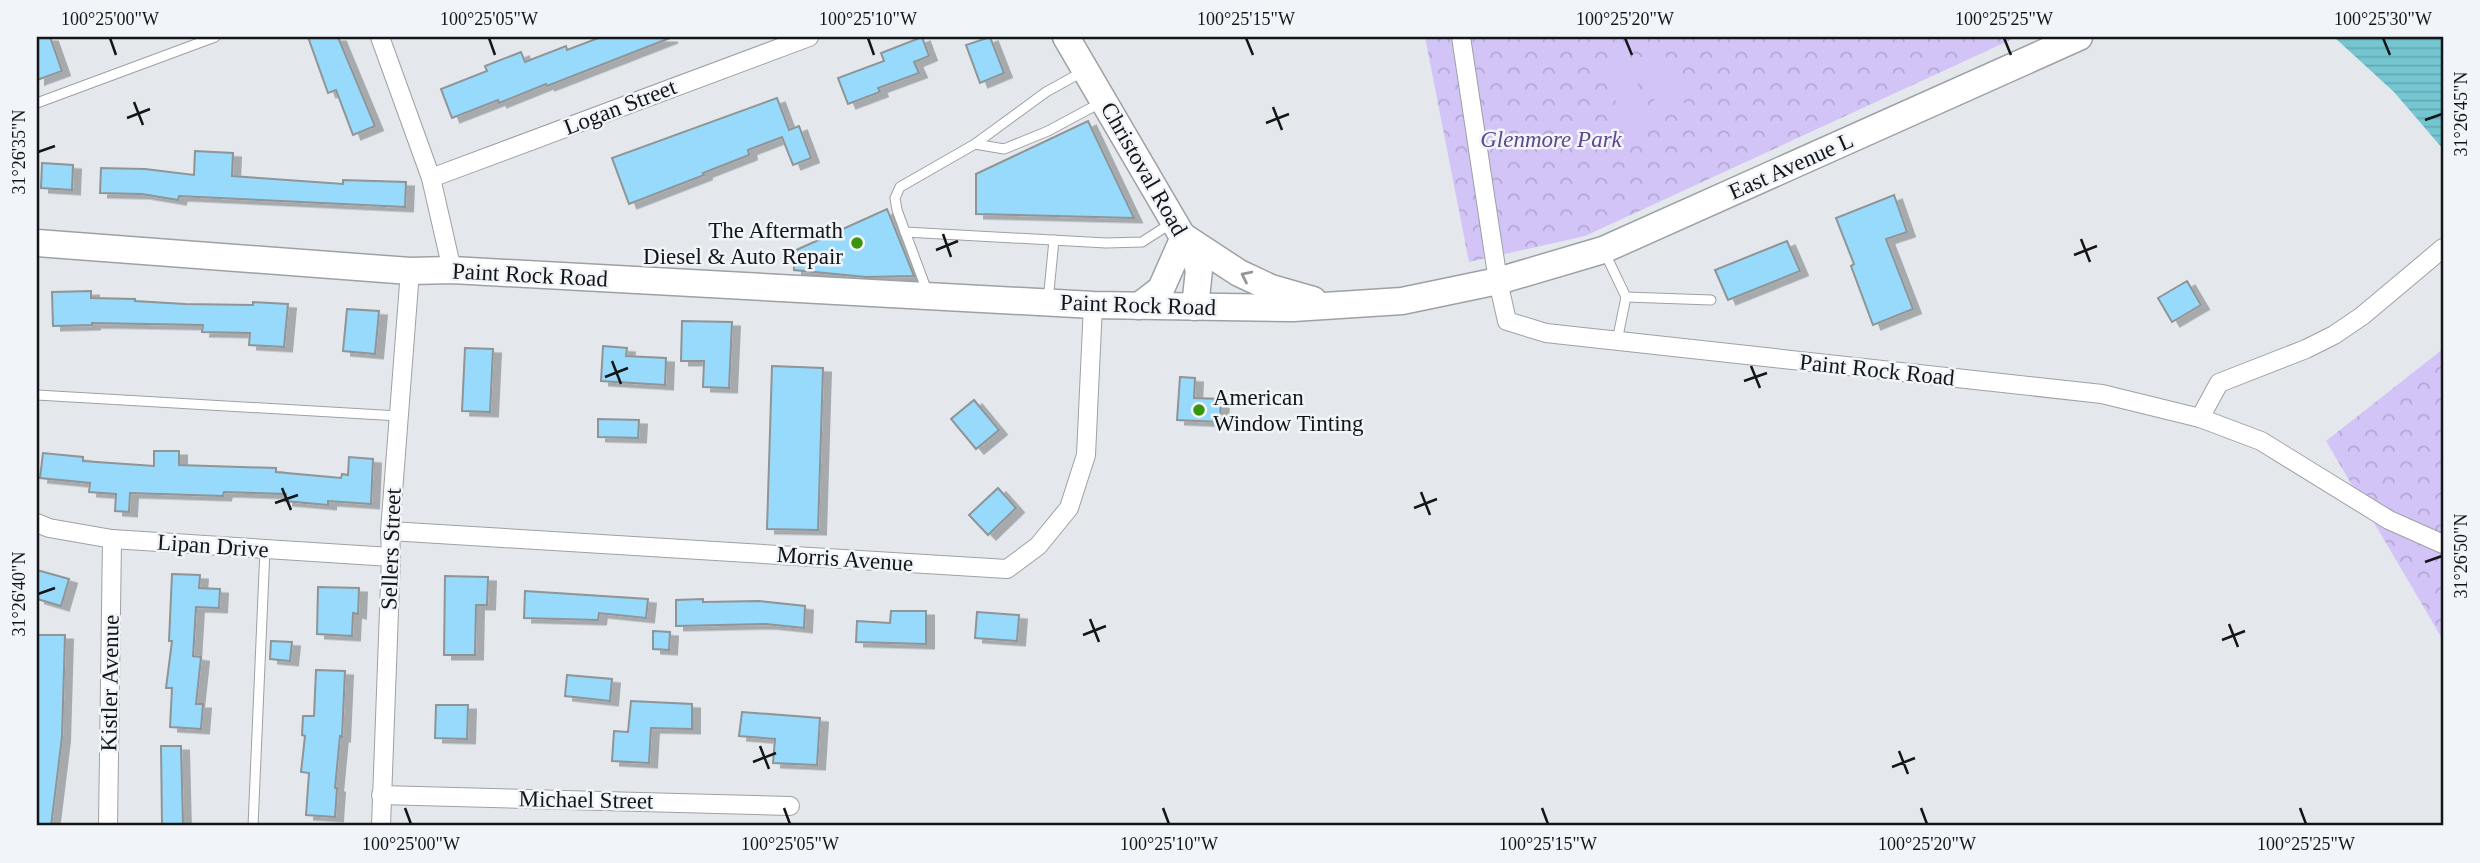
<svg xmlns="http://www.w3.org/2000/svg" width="2480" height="863" viewBox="0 0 2480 863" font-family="Georgia,serif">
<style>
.park{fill:url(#park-crowns)}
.garden{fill:#d2c4f6}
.water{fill:url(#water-rules)}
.building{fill:#97dafb;stroke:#8f9497;stroke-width:2;filter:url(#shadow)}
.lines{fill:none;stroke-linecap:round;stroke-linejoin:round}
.lane-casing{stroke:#9da1a5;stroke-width:11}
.street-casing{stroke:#9da1a5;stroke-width:20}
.secondary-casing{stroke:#9da1a5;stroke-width:29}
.lane{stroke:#fff;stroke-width:9}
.street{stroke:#fff;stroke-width:18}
.secondary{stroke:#fff;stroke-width:26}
.oneway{stroke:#959697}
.ticks{fill:none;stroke:#141517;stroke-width:2.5}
.poi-dot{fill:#3a950d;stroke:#f1f5fa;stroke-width:2.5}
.labels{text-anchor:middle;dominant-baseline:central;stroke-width:5;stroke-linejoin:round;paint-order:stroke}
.street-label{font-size:23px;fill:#141517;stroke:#f1f5fa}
.park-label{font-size:23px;font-style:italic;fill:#5f478d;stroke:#f1f5fa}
.poi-label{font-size:23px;fill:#141517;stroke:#f1f5fa;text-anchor:end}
.neatline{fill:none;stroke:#141517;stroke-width:2.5}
.ticks-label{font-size:18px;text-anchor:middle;fill:#141517}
</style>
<defs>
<pattern id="park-crowns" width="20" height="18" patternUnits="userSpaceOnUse" patternTransform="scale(1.75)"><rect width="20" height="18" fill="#d2c4f6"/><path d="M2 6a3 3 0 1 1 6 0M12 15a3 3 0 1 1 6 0" fill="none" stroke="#b3a8d2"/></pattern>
<pattern id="water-rules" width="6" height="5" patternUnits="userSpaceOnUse" patternTransform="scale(1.75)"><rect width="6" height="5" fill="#74c6d1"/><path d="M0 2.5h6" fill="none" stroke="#64a9b3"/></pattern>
<filter id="shadow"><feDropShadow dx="8" dy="4.5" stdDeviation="0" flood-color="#0004"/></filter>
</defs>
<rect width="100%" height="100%" fill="#e4e8ec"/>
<!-- park -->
<g class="park">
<polygon points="1425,37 2017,37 1585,236 1469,262"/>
<polygon points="2443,349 2443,640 2326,441"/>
</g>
<!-- garden -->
<g class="garden">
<polygon points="1663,49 1686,108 1661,118 1638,58"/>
<polygon points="1629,62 1652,121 1627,131 1604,71"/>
</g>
<!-- water -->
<polygon class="water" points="2334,37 2443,37 2443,149 2394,92"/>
<!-- building -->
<g class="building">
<polygon points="37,37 50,37 62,71 37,80"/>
<polygon points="308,37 338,37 375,126 353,135 336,90 328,93"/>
<polygon points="601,37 670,38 547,86 546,84 499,103 498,100 452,118 441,89 487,71 485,66 521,52 525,62 566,46 567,50"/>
<polygon points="922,37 929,56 914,62 919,73 878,88 880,92 848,104 838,78 884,61 881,53"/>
<polygon points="990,37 1004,73 980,83 966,45"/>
<polygon points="777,98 789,130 799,126 811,158 793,165 782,137 748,150 749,155 703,173 704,175 629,204 612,158"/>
<polygon points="1088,121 1134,218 976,214 976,174"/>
<polygon points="195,151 233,153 232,176 343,184 343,180 406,182 405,207 179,196 178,200 142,194 100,193 101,168 145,169 194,175"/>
<polygon points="42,163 73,165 72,190 41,188"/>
<polygon points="1894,195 1907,232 1886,239 1913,309 1873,325 1851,266 1854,264 1836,218"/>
<polygon points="887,209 914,276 866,277 794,270 794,251"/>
<polygon points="1787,241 1800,271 1728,300 1715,270"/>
<polygon points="2187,281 2201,305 2172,322 2158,298"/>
<polygon points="91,291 91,298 135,299 135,301 185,304 253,305 253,302 288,304 284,347 249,345 250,333 202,332 203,325 92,323 92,325 53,326 52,292"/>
<polygon points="347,309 379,311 375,354 343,351"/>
<polygon points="682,321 732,322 729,388 703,387 704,361 681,361"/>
<polygon points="603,346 627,348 626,356 666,358 665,385 601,381"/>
<polygon points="465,348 493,349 490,412 462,411"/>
<polygon points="772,366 823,368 818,530 767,529"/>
<polygon points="1180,377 1195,378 1194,398 1221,399 1220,422 1177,420"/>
<polygon points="974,400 999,430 976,449 951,419"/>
<polygon points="598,419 639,420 638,438 598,437"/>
<polygon points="154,451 179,451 179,465 276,468 276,472 341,478 342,474 348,475 349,457 373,459 371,504 328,501 328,505 285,501 286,494 224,492 223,496 130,493 129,512 115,511 116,494 89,492 90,483 40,478 43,453 83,457 83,461 154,466"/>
<polygon points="998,488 1016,508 988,535 969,515"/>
<polygon points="37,570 69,579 61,606 37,599"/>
<polygon points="172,574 200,575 199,588 220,589 219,608 196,607 193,656 201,657 196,704 203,704 201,729 170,727 172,688 166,688 172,641 169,641"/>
<polygon points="445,576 488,577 487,605 476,605 475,655 444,655"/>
<polygon points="318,587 359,588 358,614 353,613 352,636 317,634"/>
<polygon points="525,591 648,599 646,618 599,613 598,620 524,618"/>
<polygon points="703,599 703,602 759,601 805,606 804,628 766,624 676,626 676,600"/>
<polygon points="891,611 926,611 926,644 856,642 857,621 890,623"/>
<polygon points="977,612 1019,615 1017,641 975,638"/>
<polygon points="653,631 670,632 669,650 653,649"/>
<polygon points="37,635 65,635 62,737 51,826 37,826"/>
<polygon points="271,641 292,642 290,661 270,659"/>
<polygon points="316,670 345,671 342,737 340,736 335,788 337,788 335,817 306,815 309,773 301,772 305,736 302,735 303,716 314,716"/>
<polygon points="567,675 612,679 610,701 565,696"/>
<polygon points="631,701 692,704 692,729 651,728 649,763 612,761 614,731 628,732"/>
<polygon points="436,705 468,705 467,739 435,738"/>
<polygon points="742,712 820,718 817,765 773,763 775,739 739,736"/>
<polygon points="161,746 181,746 183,825 162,824"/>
</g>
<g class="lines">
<!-- lane casing -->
<g class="lane-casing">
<g id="lane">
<polyline points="37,103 215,37"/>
<polyline points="975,144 1004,149 1048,131 1102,102"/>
<polyline points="905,232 1106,243 1142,242 1170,224"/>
<polyline points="1604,251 1626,297 1617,341"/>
<polyline points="927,291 897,210 895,198 900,187 975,144 1046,92 1084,71"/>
<polyline points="1626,297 1711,300"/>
<polyline points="1048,301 1054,240"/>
<polyline points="37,395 399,416"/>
<polyline points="253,826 265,549"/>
</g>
</g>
<!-- street casing -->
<g class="street-casing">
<g id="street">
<polyline points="380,37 431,178 452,270"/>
<polyline points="1461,37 1498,281 1507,321 1546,333 2102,394 2200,418 2261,441 2389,520 2443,544"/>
<polyline points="431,178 809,37"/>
<polyline points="2200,418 2219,383 2306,349 2334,335 2362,316 2443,248"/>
<polyline points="37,523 49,528 112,539 391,557"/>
<polyline points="390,531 1007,569 1038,546 1069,508 1086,455 1093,305"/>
<polyline points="381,795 790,806"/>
<polyline points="108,826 112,539"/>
<polyline points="381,826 391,557 390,531 410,271"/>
</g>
</g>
<!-- secondary casing -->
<g class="secondary-casing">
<g id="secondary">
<polyline points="1066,37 1194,256 1199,270 1195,307"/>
<polyline points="37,243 410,271 452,270 1093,305 1293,308 1402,301 1498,281 1603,250 2079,37"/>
<polyline points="1139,306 1161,289 1184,237 1239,273 1271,288 1313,300"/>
</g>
</g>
<!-- lane -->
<use href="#lane" class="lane"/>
<!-- street -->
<use href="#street" class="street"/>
<!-- secondary -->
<use href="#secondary" class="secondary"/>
</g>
<!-- one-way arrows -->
<defs><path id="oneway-chevron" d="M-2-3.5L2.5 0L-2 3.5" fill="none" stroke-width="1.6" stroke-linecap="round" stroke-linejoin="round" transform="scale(1.75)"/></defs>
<use class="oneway" href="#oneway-chevron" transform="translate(1246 276) rotate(-154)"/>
<!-- ticks -->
<path class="ticks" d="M110,38L116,55M489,38L495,55M868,38L874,55M1246,38L1253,55M1625,38L1632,55M2004,38L2011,55M2383,38L2390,55M134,102L143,125M1273,107L1282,130M127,118L150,109M2425,120L2442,114M1266,123L1289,114M38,152L55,146M943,234L951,257M2081,239L2090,262M936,250L958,241M2074,255L2097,246M612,361L621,384M1751,366L1760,388M605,377L628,368M1744,381L1767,373M282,488L291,510M1421,492L1430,515M275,503L298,495M1414,508L1437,499M2425,562L2442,556M38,594L55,588M1090,619L1099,642M2229,624L2238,647M1083,635L1106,626M2222,640L2245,631M760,746L769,769M1899,751L1908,774M753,762L776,753M1892,767L1915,758M405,808L411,824M784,808L790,824M1163,808L1169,824M1542,808L1548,824M1921,808L1927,824M2300,808L2306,824"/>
<!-- markers -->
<g class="poi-dot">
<circle cx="857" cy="243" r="7"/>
<circle cx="1199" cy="410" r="7"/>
</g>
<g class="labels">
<!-- street labels -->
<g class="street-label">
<text transform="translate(620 107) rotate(-21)">Logan Street</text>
<text transform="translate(1791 166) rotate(-24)">East Avenue L</text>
<text transform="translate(1144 169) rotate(60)">Christoval Road</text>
<text transform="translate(530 275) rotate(3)">Paint Rock Road</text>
<text transform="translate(1138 305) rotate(2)">Paint Rock Road</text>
<text transform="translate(1877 370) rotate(6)">Paint Rock Road</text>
<text transform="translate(213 546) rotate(4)">Lipan Drive</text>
<text transform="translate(391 549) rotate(-88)">Sellers Street</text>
<text transform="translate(845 559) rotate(4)">Morris Avenue</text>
<text transform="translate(110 683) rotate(-89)">Kistler Avenue</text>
<text transform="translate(586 800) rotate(1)">Michael Street</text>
</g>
<!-- park labels -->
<g class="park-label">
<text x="1551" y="139">Glenmore Park</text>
</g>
<!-- poi labels -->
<g class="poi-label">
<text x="843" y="230">The Aftermath<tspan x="843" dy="26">Diesel &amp; Auto Repair</tspan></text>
<text x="1213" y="397" text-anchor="start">American<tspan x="1213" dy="26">Window Tinting</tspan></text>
</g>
</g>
<!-- border -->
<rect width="2480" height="863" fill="none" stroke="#f1f5fa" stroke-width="77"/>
<rect x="38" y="38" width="2404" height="786" class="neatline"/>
<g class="ticks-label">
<text x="110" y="25">100°25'00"W</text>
<text x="489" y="25">100°25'05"W</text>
<text x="868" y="25">100°25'10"W</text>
<text x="1246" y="25">100°25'15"W</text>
<text x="1625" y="25">100°25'20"W</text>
<text x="2004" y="25">100°25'25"W</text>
<text x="2383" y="25">100°25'30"W</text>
<text transform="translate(2461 114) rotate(-90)" y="6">31°26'45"N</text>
<text transform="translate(19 152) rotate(-90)" y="6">31°26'35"N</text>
<text transform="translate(2461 556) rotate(-90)" y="6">31°26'50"N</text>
<text transform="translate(19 594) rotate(-90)" y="6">31°26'40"N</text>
<text x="411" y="850">100°25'00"W</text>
<text x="790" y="850">100°25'05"W</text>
<text x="1169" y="850">100°25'10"W</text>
<text x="1548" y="850">100°25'15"W</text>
<text x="1927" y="850">100°25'20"W</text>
<text x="2306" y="850">100°25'25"W</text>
</g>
</svg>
